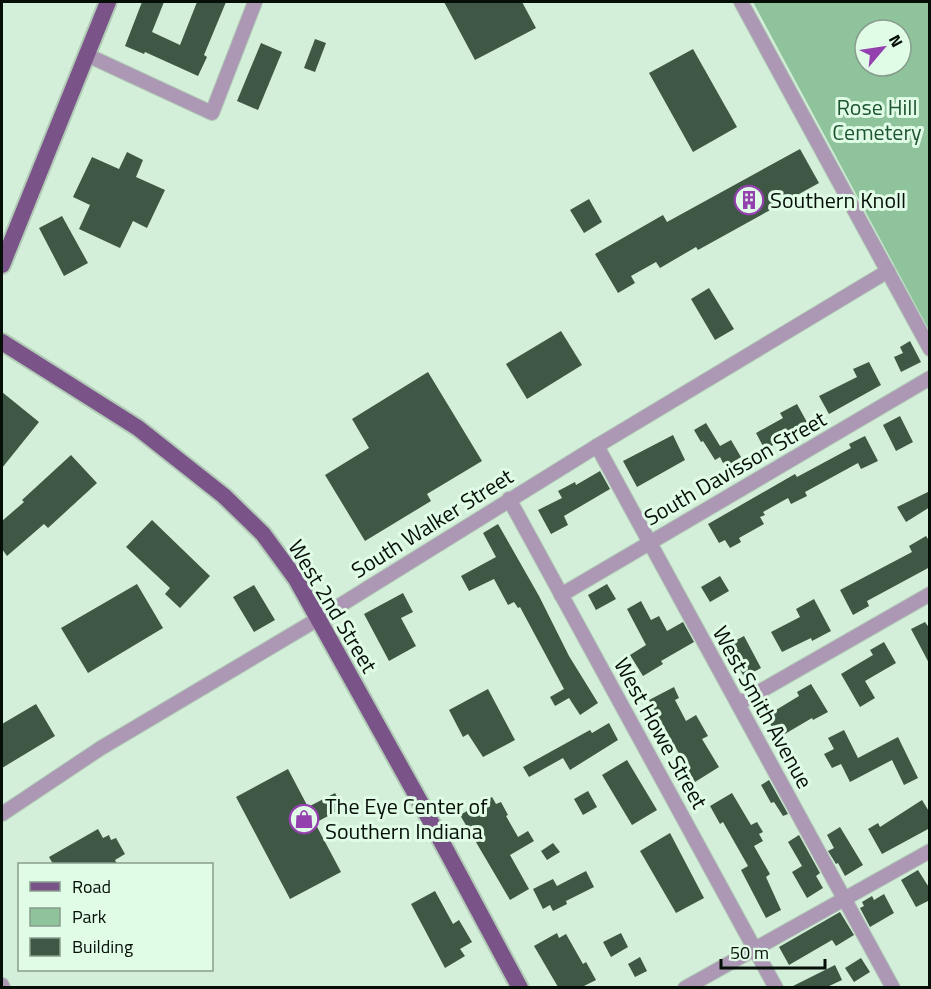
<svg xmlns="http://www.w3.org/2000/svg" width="931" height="989" viewBox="0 0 931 989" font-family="'Titillium Web',sans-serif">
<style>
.green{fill:#8ec39c;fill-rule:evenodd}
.building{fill:#3f5745}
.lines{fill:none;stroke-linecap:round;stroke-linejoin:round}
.minor-casing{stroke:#b2cbb7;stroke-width:16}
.major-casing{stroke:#b2cbb7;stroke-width:20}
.minor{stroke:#ac97b4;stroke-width:14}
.major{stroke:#7a5488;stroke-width:16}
.labels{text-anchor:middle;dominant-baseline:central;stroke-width:6;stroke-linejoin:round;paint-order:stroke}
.park-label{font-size:22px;fill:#1f5632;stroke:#e0fce6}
.poi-label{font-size:22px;fill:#050e07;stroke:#e0fce6;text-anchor:start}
.street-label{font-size:22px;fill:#050e07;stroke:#e0fce6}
</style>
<rect width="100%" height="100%" fill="#d3efd9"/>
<!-- green -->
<path class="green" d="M753,2H929V330ZM865,30H901V66H865Z"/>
<!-- building -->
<g class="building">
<polygon points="142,2 164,2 152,32 180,45 197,2 226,2 204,55 207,57 198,76 145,52 144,54 125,46"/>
<polygon points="444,2 522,2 536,28 475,60"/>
<polygon points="315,39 326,43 315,72 304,68"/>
<polygon points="261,43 282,52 258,110 237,101"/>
<polygon points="693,49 737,127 693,152 649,73"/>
<polygon points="800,149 819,183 698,250 696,247 660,268 656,262 631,276 635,283 618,293 595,254 663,215 667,222"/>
<polygon points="127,152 143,160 136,177 165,190 147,228 133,221 120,248 79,229 90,205 73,197 92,157 119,169"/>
<polygon points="589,199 602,222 584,233 570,210"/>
<polygon points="62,216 88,263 64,276 39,228"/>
<polygon points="709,288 734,329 715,340 691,299"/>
<polygon points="561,331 582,365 527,399 506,364"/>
<polygon points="910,341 921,362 901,372 894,357 903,353 900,347"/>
<polygon points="869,362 881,385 829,414 819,396 857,377 853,369"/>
<polygon points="428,372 482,461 427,494 431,501 365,541 325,475 369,448 352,419"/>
<polygon points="2,392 39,422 2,468"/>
<polygon points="797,404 808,424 779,439 780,441 765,450 756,433 783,418 780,413"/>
<polygon points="900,416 913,442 896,451 883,425"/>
<polygon points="706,423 720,446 731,440 741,457 725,467 720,457 715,460 703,441 701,442 694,430"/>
<polygon points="673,435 685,460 637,487 623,461"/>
<polygon points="865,436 878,461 861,469 858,463 805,492 807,496 791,504 788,498 763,512 765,515 760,517 764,524 739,538 741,542 730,548 725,540 719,543 708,524 795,474 797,477 851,448 849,444"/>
<polygon points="71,455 97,483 48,528 44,524 7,556 2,549 2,521 24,502 22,500"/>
<polygon points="600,471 610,489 564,516 568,525 551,534 538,510 562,498 558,491 575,482 576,485"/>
<polygon points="930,491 930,507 906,522 897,507"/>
<polygon points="152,520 210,576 180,608 165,594 170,588 126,547"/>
<polygon points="498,524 539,596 569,656 598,703 580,715 569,698 555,706 550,697 564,689 520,607 518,608 514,602 508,605 494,579 469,591 461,576 496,557 483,533"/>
<polygon points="926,536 930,542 930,567 867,601 869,606 853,615 840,590 912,552 909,546"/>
<polygon points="720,576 729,591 710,602 701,587"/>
<polygon points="137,584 163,628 88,673 61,628"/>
<polygon points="607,584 616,599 596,610 588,595"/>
<polygon points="254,585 275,620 254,632 233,597"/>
<polygon points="403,593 413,612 401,618 416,646 389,661 364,614"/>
<polygon points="814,599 831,631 812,641 811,638 782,652 771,632 800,617 796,609"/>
<polygon points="641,601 651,620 659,616 667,631 683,622 694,642 661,661 663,664 643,676 630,655 646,645 627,609"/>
<polygon points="925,622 930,629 930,665 911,629"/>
<polygon points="744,636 761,668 744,677 727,645"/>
<polygon points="884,642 896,663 865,681 875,698 860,707 841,674 873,655 870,650"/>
<polygon points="811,684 828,712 813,720 812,718 778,738 766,716 799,696 797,692"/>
<polygon points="674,687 679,698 675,700 686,721 696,715 708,736 702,739 719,767 695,782 649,700"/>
<polygon points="488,689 515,740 483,757 468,734 463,737 449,710"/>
<polygon points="36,704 55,736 2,768 2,724"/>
<polygon points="609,723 618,740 570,770 563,758 529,777 523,767 590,730 592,733"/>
<polygon points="844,730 858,758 898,737 918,778 904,785 892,760 850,782 841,764 832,768 824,754 834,749 828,738"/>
<polygon points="627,760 657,810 632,825 602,775"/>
<polygon points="288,769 308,807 335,793 343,808 315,823 341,872 290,899 236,797"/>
<polygon points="769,780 788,814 783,816 774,802 771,803 761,785"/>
<polygon points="588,791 597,807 583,815 574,799"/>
<polygon points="732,793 751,825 757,822 763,832 759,834 763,841 754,846 770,874 766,877 781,910 766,918 741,870 748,866 723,822 720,824 710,806"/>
<polygon points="492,797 496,804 501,802 508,815 506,816 518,837 528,831 534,841 510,855 529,889 510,900 460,815"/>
<polygon points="922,800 930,813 930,828 882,854 868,829 878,823 880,827"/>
<polygon points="840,827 863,865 845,876 838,863 836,864 828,851 834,848 827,835"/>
<polygon points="98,829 103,838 109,835 111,840 116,838 125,854 115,860 117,864 53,864 49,857"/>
<polygon points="670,833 704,898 676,913 640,851"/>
<polygon points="799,835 820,873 816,876 823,888 807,898 792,872 802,866 788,842"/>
<polygon points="553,843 560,852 547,860 541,851"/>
<polygon points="918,870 930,889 930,900 916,907 901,880"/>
<polygon points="586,871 594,887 566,901 567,904 553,911 550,905 543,909 533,889 553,879 557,886"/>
<polygon points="435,891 453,924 459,920 472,942 460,949 465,956 445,968 411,904"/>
<polygon points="884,894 894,913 870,927 860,908 864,906 862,902 872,896 874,900"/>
<polygon points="840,912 854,935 836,946 832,940 789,965 779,947"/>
<polygon points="557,933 559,938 566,934 583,964 586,962 596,980 582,987 558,987 534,946"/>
<polygon points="621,933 628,947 611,957 603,942"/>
<polygon points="640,957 647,971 635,977 628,964"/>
<polygon points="861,958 870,972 854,982 845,968"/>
<polygon points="835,965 842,980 827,987 791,987"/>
</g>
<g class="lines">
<!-- minor casing -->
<g class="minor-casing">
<g id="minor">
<polyline points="741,2 930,349"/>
<polyline points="87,55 212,113 255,2"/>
<polyline points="597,446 893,988"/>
<polyline points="509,499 776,988"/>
<polyline points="561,595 930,378"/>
<polyline points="738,704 930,594"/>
<polyline points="2,814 101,748 318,619 597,446 888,271"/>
<polyline points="2,985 3,988"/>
<polyline points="685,988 930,851"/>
</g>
</g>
<!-- major casing -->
<g class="major-casing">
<g id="major">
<polyline points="2,265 108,2"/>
<polyline points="2,342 138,428 224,496 263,534 296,579 424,809 520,988"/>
</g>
</g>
<!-- minor -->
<use href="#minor" class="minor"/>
<!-- major -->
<use href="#major" class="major"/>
</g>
<!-- icons -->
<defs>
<g id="building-ring" transform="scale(1.5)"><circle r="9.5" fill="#e0fce6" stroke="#9441af" stroke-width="1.5"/><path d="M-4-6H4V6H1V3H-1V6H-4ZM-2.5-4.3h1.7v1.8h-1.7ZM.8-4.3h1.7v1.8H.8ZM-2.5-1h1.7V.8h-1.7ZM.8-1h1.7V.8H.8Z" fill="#9441af"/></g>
<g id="shop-ring" transform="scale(1.5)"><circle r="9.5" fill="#e0fce6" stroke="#9441af" stroke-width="1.5"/><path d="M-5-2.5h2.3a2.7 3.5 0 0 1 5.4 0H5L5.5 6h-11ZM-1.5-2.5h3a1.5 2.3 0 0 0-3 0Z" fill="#9441af"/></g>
</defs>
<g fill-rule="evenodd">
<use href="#building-ring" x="749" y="200"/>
<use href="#shop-ring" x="304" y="819"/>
</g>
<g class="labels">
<!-- park labels -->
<g class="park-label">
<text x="877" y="107">Rose Hill<tspan x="877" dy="25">Cemetery</tspan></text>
</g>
<!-- poi labels -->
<g class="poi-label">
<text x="770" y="200">Southern Knoll</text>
<text x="325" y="806">The Eye Center of<tspan x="325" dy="25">Southern Indiana</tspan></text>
</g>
<!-- street labels -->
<g class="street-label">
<text transform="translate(735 468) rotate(-30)">South Davisson Street</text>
<text transform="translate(432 523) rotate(-32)">South Walker Street</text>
<text transform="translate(333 606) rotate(59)">West 2nd Street</text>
<text transform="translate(763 707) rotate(61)">West Smith Avenue</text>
<text transform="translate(661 733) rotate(61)">West Howe Street</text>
</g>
</g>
<!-- border -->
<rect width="931" height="989" fill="none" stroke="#050e07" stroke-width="6"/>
<!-- legend -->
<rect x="18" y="863" width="195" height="108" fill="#e0fce6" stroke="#889d8d" stroke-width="1.5"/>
<rect x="30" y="882" width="30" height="9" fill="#7a5488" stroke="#889d8d" stroke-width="1.5"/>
<text x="72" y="893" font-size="18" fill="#050e07">Road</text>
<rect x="30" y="908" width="30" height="18" fill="#8ec39c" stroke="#889d8d" stroke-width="1.5"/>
<text x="72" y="923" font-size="18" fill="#050e07">Park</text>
<rect x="30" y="938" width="30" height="18" fill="#3f5745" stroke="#889d8d" stroke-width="1.5"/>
<text x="72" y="953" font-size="18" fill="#050e07">Building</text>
<!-- north arrow -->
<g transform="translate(883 48) rotate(61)"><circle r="28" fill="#e0fce6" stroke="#889d8d" stroke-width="1.5"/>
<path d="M0-4.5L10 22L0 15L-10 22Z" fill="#9441af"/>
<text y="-9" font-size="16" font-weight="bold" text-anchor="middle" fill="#050e07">N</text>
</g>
<!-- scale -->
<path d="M721 959v9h104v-9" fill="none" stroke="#050e07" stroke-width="3"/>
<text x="730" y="959" font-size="18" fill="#050e07" stroke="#e0fce6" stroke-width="4.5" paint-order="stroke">50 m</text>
</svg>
